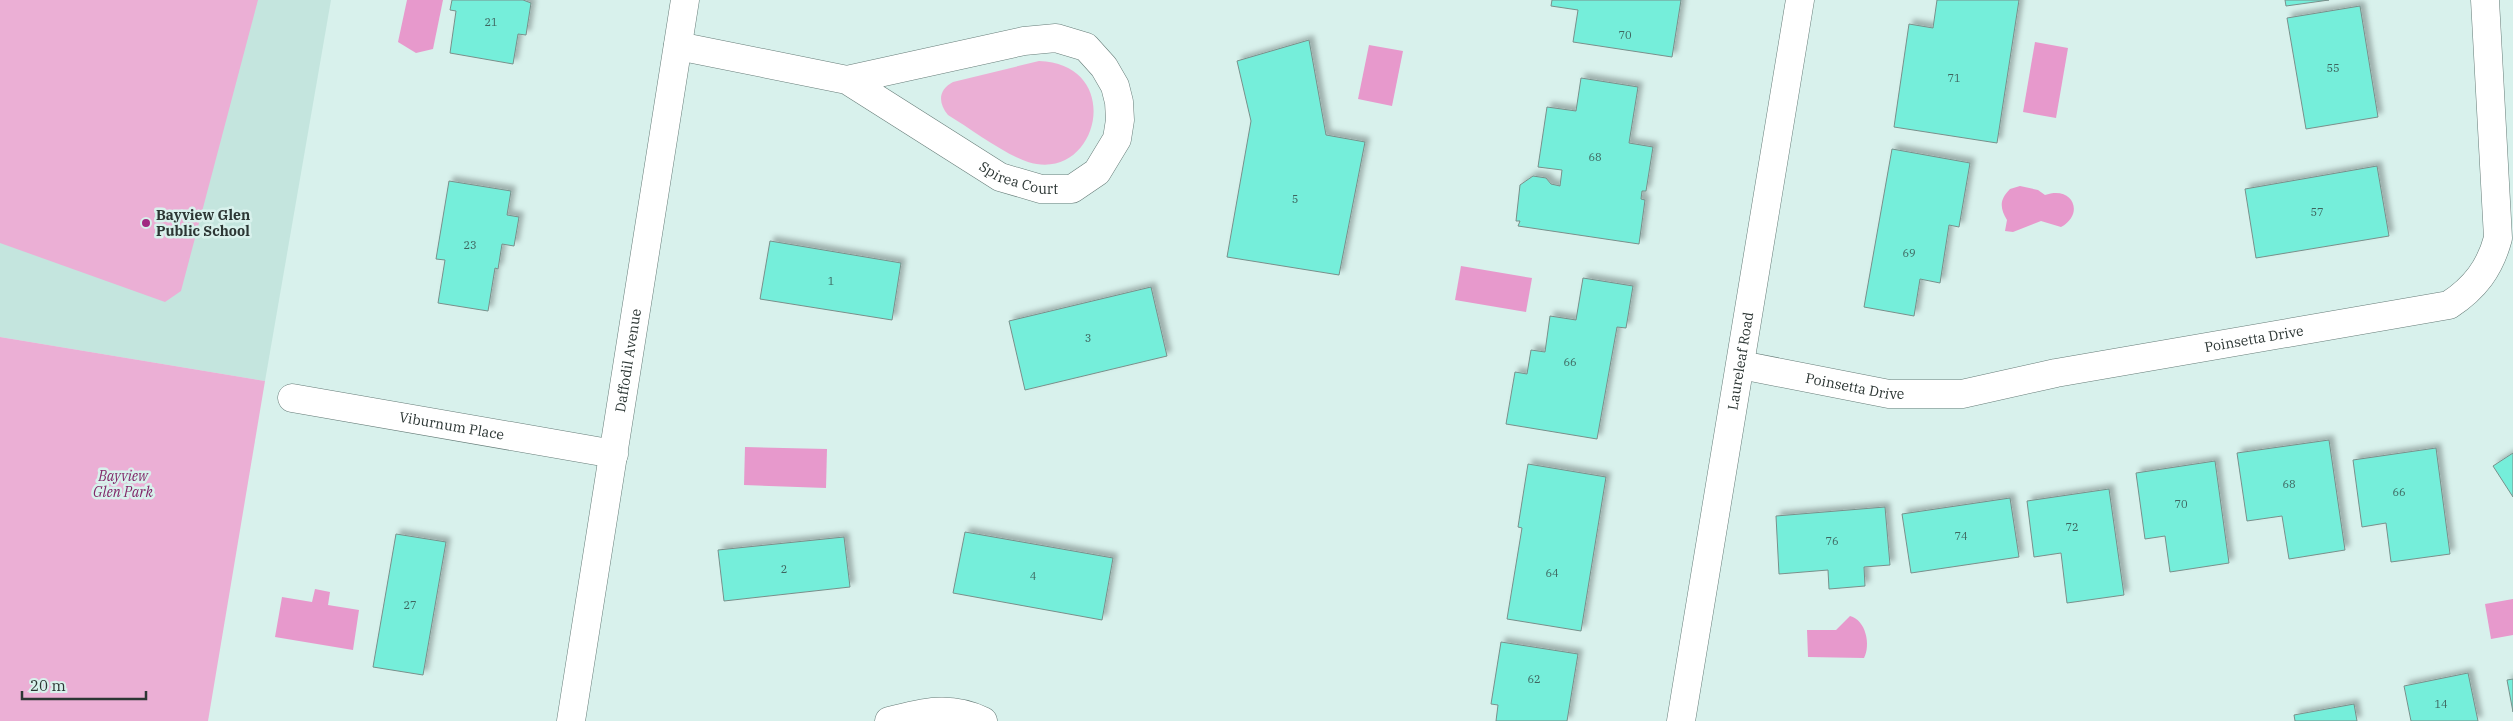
<svg xmlns="http://www.w3.org/2000/svg" width="2513" height="721" viewBox="0 0 2513 721" font-family="'IBM Plex Serif',serif">
<style>
.built{fill:#c4e5de}
.green{fill:#ebafd5}
.water{fill:#e799cc}
.building{fill:#75eeda;stroke:#79908b;filter:url(#shadow)}
.lines{fill:none;stroke-linecap:round;stroke-linejoin:round}
.street-casing{stroke:#667c78;stroke-width:29}
.street{stroke:#fff;stroke-width:28}
.poi-dot{fill:#a02981;stroke:#d8f1ec;stroke-width:2}
.labels{text-anchor:middle;dominant-baseline:central;stroke-width:5;stroke-linejoin:round;paint-order:stroke}
.number-label{font-size:11px;fill:#3e645e}
.street-label{font-size:14px;fill:#2c3634;stroke:#d8f1ec}
.poi-label{font-size:14px;font-weight:bold;fill:#2c3634;stroke:#d8f1ec;text-anchor:start}
.park-label{font-size:14px;font-style:italic;fill:#812768;stroke:#d8f1ec}
</style>
<defs>
<filter id="shadow"><feDropShadow dx="4.5" dy="-4.5" stdDeviation="2.5" flood-color="#0004"/></filter>
</defs>
<rect width="100%" height="100%" fill="#d8f1ec"/>
<!-- built -->
<polygon class="built" points="0,0 331,0 265,381 0,337"/>
<!-- green -->
<g class="green">
<polygon points="0,0 258,0 181,291 165,302 0,243"/>
<path d="M1039,61C1126,64 1099,184 1028,162C1004,154 971,129 948,115C938,103 938,90 953,82Z"/>
<polygon points="0,337 265,381 208,721 0,721"/>
</g>
<!-- water -->
<g class="water">
<polygon points="407,0 443,0 433,49 416,53 398,42"/>
<polygon points="2035,42 2068,48 2056,118 2023,112"/>
<polygon points="1369,45 1403,51 1392,106 1358,99"/>
<path d="M2020,186L2038,190L2045,195C2073,185 2085,214 2061,227L2041,221L2013,232L2005,231L2007,220C2000,208 1999,200 2010,189Z"/>
<polygon points="1461,266 1532,278 1526,312 1455,300"/>
<polygon points="745,447 827,449 826,488 744,485"/>
<polygon points="315,589 330,592 328,605 359,610 353,650 275,637 282,597 312,602"/>
<polygon points="2513,599 2513,635 2491,639 2485,604"/>
<path d="M1850,616C1866,620 1871,645 1864,658L1808,657L1807,630H1836Z"/>
</g>
<!-- building -->
<g class="building">
<polygon points="452,0 523,0 531,3 526,35 518,34 513,64 450,53 456,11 450,10"/>
<polygon points="1552,0 1681,0 1672,57 1573,42 1578,10 1551,6"/>
<polygon points="1937,0 2019,0 1997,143 1894,127 1909,24 1933,28"/>
<polygon points="2285,0 2329,0 2286,6"/>
<polygon points="2360,6 2378,117 2306,129 2287,18"/>
<polygon points="1309,40 1326,135 1365,142 1339,275 1227,257 1251,121 1237,61"/>
<polygon points="1581,78 1638,87 1629,143 1653,147 1646,191 1642,191 1641,199 1645,200 1639,244 1518,226 1520,221 1516,221 1520,185 1533,176 1546,178 1551,184 1560,186 1562,170 1538,167 1547,107 1576,111"/>
<polygon points="1892,149 1970,163 1959,227 1949,225 1940,283 1920,279 1914,316 1864,307"/>
<polygon points="2377,166 2389,236 2256,258 2245,189"/>
<polygon points="449,181 511,191 507,215 519,217 514,246 502,244 498,269 495,268 488,311 438,303 445,260 436,259"/>
<polygon points="770,241 901,263 892,320 760,299"/>
<polygon points="1583,278 1633,286 1626,328 1617,327 1597,439 1506,424 1515,372 1527,374 1531,350 1545,352 1550,316 1576,320"/>
<polygon points="1151,287 1167,356 1025,390 1009,321"/>
<polygon points="2329,440 2345,550 2289,559 2282,516 2247,521 2237,453"/>
<polygon points="2436,448 2450,554 2391,562 2386,523 2362,527 2353,460"/>
<polygon points="2513,453 2513,497 2493,466"/>
<polygon points="2215,461 2229,563 2170,572 2165,536 2145,539 2136,473"/>
<polygon points="1528,464 1606,477 1581,631 1507,619 1522,528 1518,527"/>
<polygon points="2109,489 2124,595 2067,603 2061,553 2034,557 2027,501"/>
<polygon points="2010,498 2019,557 1911,573 1902,514"/>
<polygon points="1885,507 1890,565 1864,567 1865,586 1829,589 1828,570 1779,574 1776,516"/>
<polygon points="965,532 1113,558 1102,620 953,593"/>
<polygon points="396,534 446,542 423,675 373,667"/>
<polygon points="844,537 850,587 724,601 718,550"/>
<polygon points="1501,642 1578,654 1567,721 1496,721 1498,705 1491,704"/>
<polygon points="2468,673 2478,721 2411,721 2404,686"/>
<polygon points="2513,679 2513,712 2507,680"/>
<polygon points="2354,704 2357,721 2295,721 2294,715"/>
</g>
<g class="lines">
<!-- street casing -->
<g class="street-casing">
<g id="street">
<path id="s1" d="M678,46L847,80L1000,177L1041,189H1072L1097,172L1117,139L1120,120L1119,102L1115,86L1104,67L1086,47L1056,38L1024,41L847,80"/>
<path id="s2" d="M1741,365L1889,394H1962L2056,373L2449,305C2475,288 2490,268 2498,238L2485,0"/>
<path id="s3" d="M292,398L614,454"/>
<path id="s4" d="M571,721L685,0"/>
<path d="M889,721C923,712 950,705 983,721"/>
<path id="s5" d="M1681,721L1800,0"/>
</g>
</g>
<!-- street -->
<use href="#street" class="street"/>
</g>
<!-- markers -->
<circle class="poi-dot" cx="146" cy="223" r="5"/>
<g class="labels">
<!-- number labels -->
<g class="number-label">
<text x="491" y="22">21</text>
<text x="1625" y="35">70</text>
<text x="2333" y="68">55</text>
<text x="1954" y="78">71</text>
<text x="1595" y="157">68</text>
<text x="1295" y="199">5</text>
<text x="2317" y="212">57</text>
<text x="470" y="245">23</text>
<text x="1909" y="253">69</text>
<text x="831" y="281">1</text>
<text x="1088" y="338">3</text>
<text x="1570" y="362">66</text>
<text x="2289" y="484">68</text>
<text x="2399" y="492">66</text>
<text x="2181" y="504">70</text>
<text x="2072" y="527">72</text>
<text x="1961" y="536">74</text>
<text x="1832" y="541">76</text>
<text x="784" y="569">2</text>
<text x="1552" y="573">64</text>
<text x="1033" y="576">4</text>
<text x="410" y="605">27</text>
<text x="1534" y="679">62</text>
<text x="2441" y="704">14</text>
</g>
<!-- street labels -->
<g class="street-label">
<text stroke="none"><textPath href="#s1" startOffset="372">Spirea Court</textPath></text>
<text stroke="none"><textPath href="#s2" startOffset="521">Poinsetta Drive</textPath></text>
<text stroke="none"><textPath href="#s4" startOffset="365">Daffodil Avenue</textPath></text>
<text stroke="none"><textPath href="#s5" startOffset="365">Laureleaf Road</textPath></text>
<text stroke="none"><textPath href="#s2" startOffset="116">Poinsetta Drive</textPath></text>
<text stroke="none"><textPath href="#s3" startOffset="162">Viburnum Place</textPath></text>
</g>
<!-- poi labels -->
<g class="poi-label">
<text x="156" y="215">Bayview Glen<tspan x="156" dy="16">Public School</tspan></text>
</g>
<!-- park labels -->
<g class="park-label">
<text x="123" y="476">Bayview<tspan x="123" dy="16">Glen Park</tspan></text>
</g>
</g>
<!-- scale -->
<path d="M22 691v8h124v-8" fill="none" stroke="#2c3634" stroke-width="2.5"/>
<text x="30" y="691" font-size="15" fill="#2c3634" stroke="#d8f1ec" stroke-width="4" paint-order="stroke">20 m</text>
</svg>
